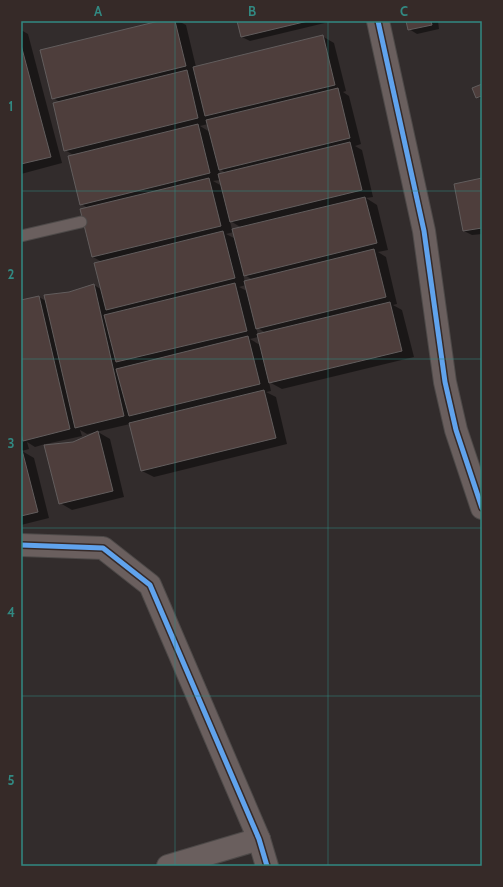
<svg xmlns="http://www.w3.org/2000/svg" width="503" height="887" viewBox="0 0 503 887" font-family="Cabin,sans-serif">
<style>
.shadow{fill:#0007;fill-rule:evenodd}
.building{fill:#4e3e3c;stroke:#625d5d}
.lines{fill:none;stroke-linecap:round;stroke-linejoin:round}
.service-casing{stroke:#4d4948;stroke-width:13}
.minor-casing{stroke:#4d4948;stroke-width:24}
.service{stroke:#6a5f5e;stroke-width:11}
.minor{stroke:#6a5f5e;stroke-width:22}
.cycleway-casing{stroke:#362a28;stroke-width:8}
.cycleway{stroke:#60a3ed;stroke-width:5}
.grid{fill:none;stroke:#328982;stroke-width:1;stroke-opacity:0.55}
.neatline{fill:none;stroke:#328982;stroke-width:1.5}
.grid-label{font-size:13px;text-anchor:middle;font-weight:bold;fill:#328982}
</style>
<rect width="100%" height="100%" fill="#322c2c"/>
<!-- shadow -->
<g class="shadow">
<path d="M163,21H178L186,25L196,67L322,36L334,43L346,91L343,92L349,96L361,144L355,146L362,150L373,197L366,198L377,205L388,250L378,252L386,257L397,304L393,305L402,310L414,357L282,389L269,382L271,391L266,392L276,397L287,444L154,477L142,471L130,424L87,434L80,430L82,436L46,444V446L73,443L98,432L110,439L124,497L72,510L60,503L45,444L35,447L27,442L29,449L22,451L34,458L49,518L21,525V301L39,297L46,301L94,285L102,290V262L93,257L88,208L81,204L75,156L65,150L60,102L53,98ZM208,124L210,132L200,126ZM219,169L226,173L220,175ZM220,180L222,186L213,181ZM230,221L232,222L242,228L232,230ZM234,232L236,239L226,234ZM243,274L253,280L245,282ZM246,285L247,291L239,287ZM256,327L266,333L258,335ZM258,337L260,345L250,339Z"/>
<polygon points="238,21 328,21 329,22 250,41 242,37"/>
<polygon points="407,21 438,21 439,29 417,34 409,29"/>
<polygon points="21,30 28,34 62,163 21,174"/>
<polygon points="482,85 482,99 481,99 477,97"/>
<polygon points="482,179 482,234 472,235 464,231"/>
</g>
<!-- building -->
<g class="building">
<polygon points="159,21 175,21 186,66 52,99 40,50"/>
<polygon points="237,21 308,21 241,37"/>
<polygon points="406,21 431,21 432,25 408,30"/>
<polygon points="323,35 335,85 205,116 193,67"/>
<polygon points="21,45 51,157 21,164"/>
<polygon points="187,70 198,118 64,151 53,103"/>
<polygon points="482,84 482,96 476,98 472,88"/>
<polygon points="338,88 350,138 219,170 206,120"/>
<polygon points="198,124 210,173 80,205 68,156"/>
<polygon points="350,142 362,190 230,222 218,174"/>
<polygon points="209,178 221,226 92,257 80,209"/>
<polygon points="482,178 482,228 463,231 454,184"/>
<polygon points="365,197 377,243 244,276 232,229"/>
<polygon points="223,231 235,278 106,310 94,263"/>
<polygon points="374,249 386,297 256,329 244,281"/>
<polygon points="235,283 247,331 116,362 104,315"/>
<polygon points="94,284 124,416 75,428 44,295 69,292"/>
<polygon points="39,296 70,429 23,441 21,434 21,300"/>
<polygon points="390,302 402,351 269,383 257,334"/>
<polygon points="248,336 260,384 129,416 116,369"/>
<polygon points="264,390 276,438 141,471 129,423"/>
<polygon points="98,431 113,491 59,504 44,445 73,442"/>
<polygon points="21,450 22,450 38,512 21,516"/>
</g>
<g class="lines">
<!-- service casing -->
<g class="service-casing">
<polyline id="service" points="21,236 81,222"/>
</g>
<!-- minor casing -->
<g class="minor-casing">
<g id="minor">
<polyline points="378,21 424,231 445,382 456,430 482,508"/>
<polyline points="21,545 103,548 150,585 259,839 267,866"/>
<polyline points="168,866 259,839"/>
</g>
</g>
<!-- service -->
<use href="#service" class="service"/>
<!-- minor -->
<use href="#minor" class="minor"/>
<!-- cycleway casing -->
<g class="cycleway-casing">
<g id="cycleway">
<polyline points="378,21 424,231 445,382 456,430 482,508"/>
<polyline points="21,545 103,548 150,585 259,839 267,866"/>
</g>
</g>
<!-- cycleway -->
<use href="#cycleway" class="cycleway"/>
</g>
<!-- grid -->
<path class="grid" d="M175,21V866M328,21V866M21,191H482M21,359H482M21,528H482M21,696H482"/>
<!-- border -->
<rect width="503" height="887" fill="none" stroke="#362a28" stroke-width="44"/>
<rect x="22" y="22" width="459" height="843" class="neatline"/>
<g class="grid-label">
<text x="98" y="16">A</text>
<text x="252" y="16">B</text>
<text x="404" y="16">C</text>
<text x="11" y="111">1</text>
<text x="11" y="279">2</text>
<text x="11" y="448">3</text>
<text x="11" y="617">4</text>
<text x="11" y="785">5</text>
</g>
</svg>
